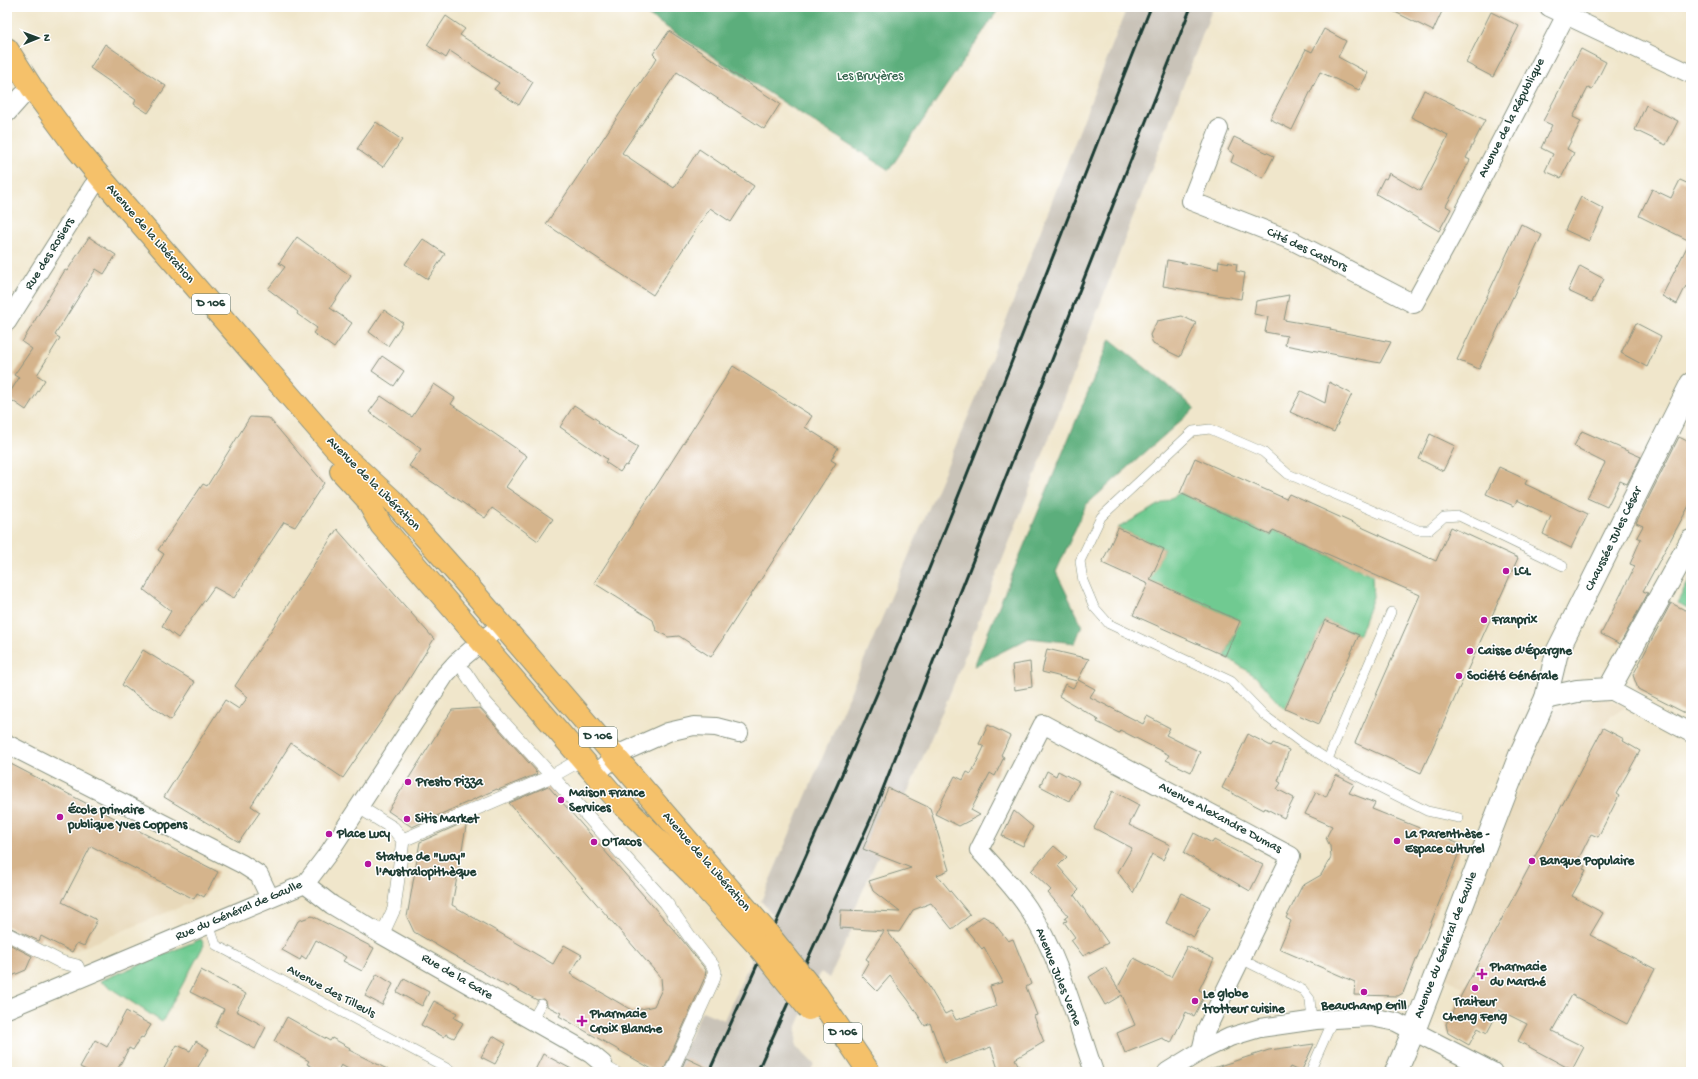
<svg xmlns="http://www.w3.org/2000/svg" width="1698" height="1079" viewBox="0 0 1698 1079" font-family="'Gochi Hand',sans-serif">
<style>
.built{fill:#e8d9ba}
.industrial{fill:#c9c3b8}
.green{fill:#70ca91;stroke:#488462}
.forest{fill:#5cae7b;stroke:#3e7658}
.building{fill:#d5b48c}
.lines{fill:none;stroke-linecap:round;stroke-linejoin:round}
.service-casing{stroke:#889280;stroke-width:10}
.pedestrian-casing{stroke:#889280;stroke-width:14}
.minor-casing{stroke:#889280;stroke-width:20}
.tertiary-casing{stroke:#889280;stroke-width:24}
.primary-casing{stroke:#889280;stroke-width:24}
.service{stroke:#fff;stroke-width:9}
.pedestrian{stroke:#fff;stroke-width:13}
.minor{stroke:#fff;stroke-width:18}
.tertiary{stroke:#fff;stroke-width:22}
.primary{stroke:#f5c16b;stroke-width:22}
.rail{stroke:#1f3d34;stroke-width:3}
.primary-bridge-casing{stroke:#889280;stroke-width:24;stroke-linecap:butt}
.primary-bridge{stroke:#f5c16b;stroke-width:22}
.poi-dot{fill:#b5179e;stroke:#fff;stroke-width:1.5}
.labels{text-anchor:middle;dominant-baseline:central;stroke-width:3;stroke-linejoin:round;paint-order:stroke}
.shield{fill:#fff;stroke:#627771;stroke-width:1}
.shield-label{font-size:12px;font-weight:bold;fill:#1f3d34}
.park-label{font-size:13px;fill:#376750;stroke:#fff}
.street-label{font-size:13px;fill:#1f3d34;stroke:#fff}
.poi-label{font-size:13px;font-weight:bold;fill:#1f3d34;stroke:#fff;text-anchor:start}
</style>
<rect width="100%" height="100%" fill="#fff"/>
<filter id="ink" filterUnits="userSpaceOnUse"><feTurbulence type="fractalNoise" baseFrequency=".025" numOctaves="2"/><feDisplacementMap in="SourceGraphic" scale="8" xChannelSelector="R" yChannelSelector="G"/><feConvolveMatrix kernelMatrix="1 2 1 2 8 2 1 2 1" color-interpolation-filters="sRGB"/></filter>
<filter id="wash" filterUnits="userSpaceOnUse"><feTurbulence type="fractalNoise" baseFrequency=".012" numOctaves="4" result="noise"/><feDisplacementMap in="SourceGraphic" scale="16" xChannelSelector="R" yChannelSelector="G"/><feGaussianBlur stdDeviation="0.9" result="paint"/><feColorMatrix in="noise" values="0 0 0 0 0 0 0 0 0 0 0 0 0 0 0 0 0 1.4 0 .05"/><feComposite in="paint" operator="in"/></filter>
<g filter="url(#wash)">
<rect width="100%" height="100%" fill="#f0e6cb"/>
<!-- built -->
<g class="built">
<polygon points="1608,699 1626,707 1611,716 1603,729 1463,988 1444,977 1540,733 1547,720 1558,709 1570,702"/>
<polygon points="7,762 218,872 204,897 72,952"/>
</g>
<!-- industrial -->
<polygon class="industrial" points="1127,7 1213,7 1023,507 949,696 913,780 854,910 852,929 829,978 821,972 797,1026 796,1046 814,1064 810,1072 673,1072 702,1011 724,1020 772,914 761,901 976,398"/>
<!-- green -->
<g class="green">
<polygon points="1180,493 1270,535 1273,530 1372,575 1373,597 1359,635 1325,620 1285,709 1255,676 1225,656 1240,621 1149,580 1164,549 1118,528"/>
<polygon points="1691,577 1691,609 1677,603"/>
<polygon points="201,939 204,945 162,1022 100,981"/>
</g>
<!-- forest -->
<g class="forest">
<polygon points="635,7 1000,7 889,170"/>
<polygon points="1110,339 1195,408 1086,505 1056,572 1082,625 1075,643 1029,638 974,666"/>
</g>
<g id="blocks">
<!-- building -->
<g class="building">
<polygon points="1385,7 1444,7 1433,31"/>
<polygon points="1491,12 1519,26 1493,77 1466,63"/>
<polygon points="446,16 465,29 460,35 533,82 519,105 494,89 499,83 450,51 446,58 427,45"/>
<polygon points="1324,29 1346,41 1338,57 1368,73 1359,90 1320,72 1292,130 1270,119 1306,49 1312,52"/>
<polygon points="669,31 780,104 764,129 677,72 622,153 674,188 699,149 754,186 731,222 710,208 653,295 546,224 657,58 653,54"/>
<polygon points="105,44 166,86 148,113 134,104 136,100 90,68"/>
<polygon points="1581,49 1606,62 1592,90 1588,88 1573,117 1581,121 1567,149 1574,153 1561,178 1545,171 1553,154 1541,148 1552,125 1543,121"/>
<polygon points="1424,90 1485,120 1466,158 1470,160 1446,206 1451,209 1439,231 1376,194 1384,178 1386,179 1389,173 1420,191 1447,138 1448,135 1411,117"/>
<polygon points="1646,105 1678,121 1666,145 1635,130"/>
<polygon points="376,122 402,140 383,167 357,149"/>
<polygon points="1234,137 1274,156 1263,178 1231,162 1234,154 1228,150"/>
<polygon points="1680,180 1691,185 1691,288 1686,286 1677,304 1662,296 1690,241 1639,216 1652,189 1671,198"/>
<polygon points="1581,197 1604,209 1589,241 1565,230"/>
<polygon points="1521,224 1542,235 1479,369 1457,360"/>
<polygon points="89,237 116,255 104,274 96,269 55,335 60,338 37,375 45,380 26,410 7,397 19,378 14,375 32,349 22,342 65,270 67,271"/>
<polygon points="297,237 351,276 330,308 352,323 334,348 313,333 317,328 297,314 298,312 268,289 285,267 279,263"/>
<polygon points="423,239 445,254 428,279 405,264"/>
<polygon points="1167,260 1218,269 1219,261 1237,264 1236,271 1245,273 1241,299 1163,286"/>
<polygon points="1580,266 1604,279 1592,302 1568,291"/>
<polygon points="1289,295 1284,320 1331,328 1330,330 1391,342 1380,363 1285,345 1287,336 1265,332 1268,317 1254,314 1256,301"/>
<polygon points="384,310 403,323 388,346 369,332"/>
<polygon points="1182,316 1196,323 1180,357 1153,344 1150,335 1157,321"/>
<polygon points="1636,323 1661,336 1647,367 1621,353"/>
<polygon points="382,356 404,371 394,386 372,371"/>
<polygon points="733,366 812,416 805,427 838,448 831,460 836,463 711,657 679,636 668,637 656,630 653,620 594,583"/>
<polygon points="1329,382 1352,394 1334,432 1290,412 1301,391 1325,403"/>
<polygon points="434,384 455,398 451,404 527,456 506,487 553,519 538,541 492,508 485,518 409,466 421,449 369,412 381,396 412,417"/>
<polygon points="574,405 599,421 598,423 638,447 627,466 625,465 620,472 605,462 607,459 560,427"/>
<polygon points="250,417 269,418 324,483 295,527 284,522 234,598 214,587 178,638 162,626 171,611 144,590 164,554 158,550 203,484 207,486"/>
<polygon points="1582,431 1641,457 1627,484 1620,481 1607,507 1587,498 1605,463 1579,450 1579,449 1574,446"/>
<polygon points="1430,434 1455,446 1443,471 1419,459"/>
<polygon points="1679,437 1691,443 1691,502 1643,591 1648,593 1620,644 1601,634 1635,566 1630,564 1641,539 1637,537 1643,526 1636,523"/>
<polygon points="1195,458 1286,499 1289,494 1436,561 1451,527 1518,558 1421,773 1355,743 1420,595 1273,530 1270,535 1180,493"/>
<polygon points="1499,467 1527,480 1525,484 1588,514 1571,548 1543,534 1551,516 1517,500 1514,506 1486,494"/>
<polygon points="1118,528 1164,549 1150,580 1240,621 1225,656 1133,615 1148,584 1102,563"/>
<polygon points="337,529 434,639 399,695 343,778 291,743 251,806 260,812 239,842 164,797 225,700 239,709 248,697 235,686"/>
<polygon points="1671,603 1691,613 1691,716 1638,689 1633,675"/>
<polygon points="1325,620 1359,635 1319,724 1285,709"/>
<polygon points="1047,649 1089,659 1078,680 1095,689 1090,697 1143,724 1147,716 1170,728 1166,735 1200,752 1191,772 1166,760 1169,755 1120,730 1119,733 1097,722 1098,719 1059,696 1065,684 1073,688 1077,681 1042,672"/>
<polygon points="143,650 195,682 171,720 122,685"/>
<polygon points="1030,662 1032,687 1015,690 1012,665"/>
<polygon points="480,708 537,772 535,772 537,774 498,790 497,789 412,827 388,811 452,710"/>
<polygon points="988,725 1010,736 1001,755 1004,757 995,776 990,773 971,810 980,815 959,826 935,814 955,776 963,780 967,772 971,774 984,747 979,744"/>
<polygon points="1603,728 1624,739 1623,741 1640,751 1616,794 1619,796 1598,837 1591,834 1577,862 1585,866 1583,869 1586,870 1572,896 1603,913 1590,935 1655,969 1627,1024 1572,995 1552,1031 1584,1047 1572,1070 1518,1041 1527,1024 1499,1010 1487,1033 1478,1028 1469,1045 1448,1033 1446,1024"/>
<polygon points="1248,734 1271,746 1273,743 1289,750 1278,781 1281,783 1277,789 1294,798 1284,818 1265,808 1264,810 1222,788"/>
<polygon points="7,762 218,872 204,897 197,893 194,899 91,846 62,902 97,920 84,946 77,943 72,952 41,936 39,941 7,926"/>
<polygon points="1047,771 1056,776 1058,771 1079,782 1069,801 1040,786"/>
<polygon points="1336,775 1354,784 1349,793 1375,803 1372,809 1462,845 1403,993 1398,996 1354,995 1355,982 1279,949 1291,921 1286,918 1302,886 1321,875 1331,857 1330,846 1326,838 1332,826 1305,814 1316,792 1326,797"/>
<polygon points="548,786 679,936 706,970 705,977 663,1072 657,1072 559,1016 561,1013 547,1006 546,1001 544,999 537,1000 509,985 508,987 414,932 407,917 420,842 467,821 452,905 553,964 564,945 582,955 570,974 633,1011 654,1006 662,989 661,978 509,803"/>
<polygon points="888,788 930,808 949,870 937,875 970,915 952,929 931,903 913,910 899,932 887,931 928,985 945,1014 951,1011 956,1020 997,1006 990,986 1003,982 984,947 982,949 966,929 983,916 993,922 1008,941 1013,939 1031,984 1026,987 1037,1015 1034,1016 1044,1042 1015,1059 1022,1072 999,1072 991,1047 945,1063 930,1023 925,1026 909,1001 890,976 877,991 861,975 869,961 866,959 884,931 840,928 841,910 900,912 873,891 869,881 911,868 863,849"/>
<polygon points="1113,791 1139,805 1129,825 1170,845 1163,860 1152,854 1133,893 1118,872 1132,848 1094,828"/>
<polygon points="1014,811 1033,827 1023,846 1002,836"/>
<polygon points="1194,833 1212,843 1214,840 1263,865 1250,891 1184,853"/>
<polygon points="1054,846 1067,857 1058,866 1079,890 1074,895 1108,943 1083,956 1071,940 1075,937 1064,922 1067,921 1065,918 1068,916 1048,893 1051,890 1031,871"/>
<polygon points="1181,893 1210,907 1194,937 1166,923"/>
<polygon points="312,916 374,948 362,971 343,961 346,957 316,940 306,959 302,956 300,960 282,950 298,921"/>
<polygon points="7,943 32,956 26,970 7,978"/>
<polygon points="1187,946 1214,959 1199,990 1206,993 1194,1016 1186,1012 1171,1043 1162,1038 1125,1053 1117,1033 1135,1025 1122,995 1105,1005 1089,977 1105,967 1121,993 1118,987 1134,958 1171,977"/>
<polygon points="201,970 246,994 236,1011 266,1027 255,1049 215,1027 224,1009 190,992"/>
<polygon points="377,974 393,984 382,1005 365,996"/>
<polygon points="404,979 429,992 422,1006 397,992"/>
<polygon points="434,1001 457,1013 454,1018 463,1023 454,1038 446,1034 444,1037 421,1025"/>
<polygon points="126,1011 151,1025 143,1038 141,1037 133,1050 129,1048 116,1072 90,1072 80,1067 95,1040 107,1047"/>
<polygon points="287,1017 330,1041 332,1038 350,1048 349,1050 393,1072 354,1072 341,1065 337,1072 322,1072 307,1064 309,1061 274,1041"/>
<polygon points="493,1036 506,1044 495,1064 481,1057"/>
<polygon points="196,1041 209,1049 195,1072 162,1072 177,1045 190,1051"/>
<polygon points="1314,1044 1301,1072 1290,1067 1287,1072 1210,1072 1210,1069 1269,1050"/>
<polygon points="543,1054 577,1072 534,1072"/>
<polygon points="686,1058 716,1072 680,1072"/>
</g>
</g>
</g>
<g filter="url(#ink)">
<use href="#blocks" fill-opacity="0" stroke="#889280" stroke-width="1"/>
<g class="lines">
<!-- service casing -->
<g class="service-casing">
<g id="service">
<polyline points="1328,759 1391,612"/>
<polyline points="1459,818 1427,811 1345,770 1300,742 1264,715 1231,681 1109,624 1094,607 1083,581 1080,561 1101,517 1193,431 1210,429 1263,452 1288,474 1418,530 1429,530 1444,517 1459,516 1563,566"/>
<polyline points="209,924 216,945 454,1072"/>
<polyline points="1241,959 1303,990 1310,999 1312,1021"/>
<polyline points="532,1020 541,1004"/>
<polyline points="603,1064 617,1072"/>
<polyline points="1310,1072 1333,1020"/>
</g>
</g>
<!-- pedestrian casing -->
<g class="pedestrian-casing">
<g id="pedestrian">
<polyline points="465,672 485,702 666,903 690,937 713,966 715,972 713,980 671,1072"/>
<polyline points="359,807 393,828 403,840 394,909 382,935"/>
<polyline points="403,840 552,776 582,759"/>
<polyline points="7,934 61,962 77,966 81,977"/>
</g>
</g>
<!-- minor casing -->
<g class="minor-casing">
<g id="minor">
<polyline points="1549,7 1691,74"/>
<polyline points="7,113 23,95"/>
<polyline points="1219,129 1191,201 1293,241 1414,304 1455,230 1570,7"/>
<polyline points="7,322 93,186"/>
<polyline points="1609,689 1691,733"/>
<polyline points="7,744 242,864 259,875 270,898"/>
<polyline points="595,774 621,753 668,732 694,726 716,727 739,733"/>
<polyline points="305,884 332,905 382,935 591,1054 603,1064 604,1072"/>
<polyline points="7,1009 305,884 330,851 445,675 456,663 501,625"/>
<path d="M1094,1072C1075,1017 1060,957 1028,908C1014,887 996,869 979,850L1043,724L1291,856L1206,1030L1201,1051"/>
<polyline points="1167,1072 1201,1051 1230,1037 1260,1028 1316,1020 1371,1017 1396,1022 1493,1072"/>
</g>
</g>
<!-- tertiary casing -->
<g class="tertiary-casing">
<g id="tertiary">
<polyline points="1546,698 1577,691 1609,689 1691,541"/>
<polyline points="1396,1072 1417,1023 1520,755 1546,698 1557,652 1691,384"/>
</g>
</g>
<!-- primary casing -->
<g class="primary-casing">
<g id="primary">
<polyline points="7,49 32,88 77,149 102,179 335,448 392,500 456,572 765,930"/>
<polyline points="341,471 366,498 381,525 614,796 691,873 758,946"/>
<polyline points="817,995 869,1072"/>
</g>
</g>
<!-- service -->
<use href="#service" class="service"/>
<!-- pedestrian -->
<use href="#pedestrian" class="pedestrian"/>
<!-- minor -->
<use href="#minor" class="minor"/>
<!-- tertiary -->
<use href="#tertiary" class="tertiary"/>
<!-- primary -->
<use href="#primary" class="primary"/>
<!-- rail -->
<g class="rail">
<path d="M709,1072C774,927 840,783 901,637C988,428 1067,217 1151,7"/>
<polyline points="757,1072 873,814 1191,7"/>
</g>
<!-- primary-bridge casing -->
<g class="primary-bridge-casing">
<g id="primary-bridge">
<polyline points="765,930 817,995"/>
<polyline points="758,946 809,1009"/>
</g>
</g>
<!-- primary-bridge -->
<use href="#primary-bridge" class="primary-bridge"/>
</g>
</g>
<!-- markers -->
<g class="poi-dot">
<circle cx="1506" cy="571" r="4"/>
<circle cx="1484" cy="620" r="4"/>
<circle cx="1470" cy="651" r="4"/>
<circle cx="1459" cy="676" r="4"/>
<circle cx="408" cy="782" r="4"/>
<circle cx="561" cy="800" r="4"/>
<circle cx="60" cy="817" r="4"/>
<circle cx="407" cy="819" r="4"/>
<circle cx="329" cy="834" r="4"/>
<circle cx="1397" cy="841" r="4"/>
<circle cx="594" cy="842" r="4"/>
<circle cx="1532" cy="861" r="4"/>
<circle cx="368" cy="864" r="4"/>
<path d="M1480 968h4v4h4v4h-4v4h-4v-4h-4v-4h4z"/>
<circle cx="1475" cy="988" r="4"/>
<circle cx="1364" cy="992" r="4"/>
<circle cx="1195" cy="1001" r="4"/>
<path d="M580 1015h4v4h4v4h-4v4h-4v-4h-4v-4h4z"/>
</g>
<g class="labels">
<!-- shield labels -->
<g class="shield">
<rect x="192" y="294" width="38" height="20" rx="3"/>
<rect x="579" y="727" width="38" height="20" rx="3"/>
<rect x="824" y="1023" width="38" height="20" rx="3"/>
</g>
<g class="shield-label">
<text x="211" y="304">D 106</text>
<text x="598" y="737">D 106</text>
<text x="843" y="1033">D 106</text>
</g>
<!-- park labels -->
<g class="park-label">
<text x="870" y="76">Les Bruyères</text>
</g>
<!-- street labels -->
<g class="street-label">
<text transform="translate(1512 118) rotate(-63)">Avenue de la République</text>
<text transform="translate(150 234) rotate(49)">Avenue de la Libération</text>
<text transform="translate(1307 250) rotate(25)">Cité des Castors</text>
<text transform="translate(50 254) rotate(-58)">Rue des Rosiers</text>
<text transform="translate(373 484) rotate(45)">Avenue de la Libération</text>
<text transform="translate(1614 539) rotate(-64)">Chaussée Jules César</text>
<text transform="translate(1220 818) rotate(28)">Avenue Alexandre Dumas</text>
<text transform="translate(706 862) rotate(49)">Avenue de la Libération</text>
<text transform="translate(239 911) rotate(-23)">Rue du Général de Gaulle</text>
<text transform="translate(1446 945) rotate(-69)">Avenue du Général de Gaulle</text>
<text transform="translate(457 977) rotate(30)">Rue de la Gare</text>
<text transform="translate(1058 977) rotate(68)">Avenue Jules Verne</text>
<text transform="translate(331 992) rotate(28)">Avenue des Tilleuls</text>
</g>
<!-- poi labels -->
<g class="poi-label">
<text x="1514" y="571">LCL</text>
<text x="1492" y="620">Franprix</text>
<text x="1478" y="651">Caisse d'Épargne</text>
<text x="1467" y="676">Société Générale</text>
<text x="416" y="782">Presto Pizza</text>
<text x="569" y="793">Maison France<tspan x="569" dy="15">Services</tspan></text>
<text x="68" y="810">École primaire<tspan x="68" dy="15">publique Yves Coppens</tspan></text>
<text x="415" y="819">Sitis Market</text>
<text x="337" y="834">Place Lucy</text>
<text x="1405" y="834">La Parenthèse -<tspan x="1405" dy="15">Espace culturel</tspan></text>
<text x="602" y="842">O'Tacos</text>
<text x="376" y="857">Statue de "Lucy"<tspan x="376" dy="15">l'Australopithèque</tspan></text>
<text x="1540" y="861">Banque Populaire</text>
<text x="1490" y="967">Pharmacie<tspan x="1490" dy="15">du Marché</tspan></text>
<text x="1203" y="994">Le globe<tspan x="1203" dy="15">trotteur cuisine</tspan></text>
<text x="1475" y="1002" text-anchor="middle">Traiteur<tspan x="1475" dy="15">Cheng Feng</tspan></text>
<text x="1364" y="1006" text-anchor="middle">Beauchamp Grill</text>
<text x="590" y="1014">Pharmacie<tspan x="590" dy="15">Croix Blanche</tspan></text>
</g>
</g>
<!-- margin -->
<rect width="1698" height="1079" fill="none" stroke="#fff" stroke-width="24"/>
<!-- north arrow -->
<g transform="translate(38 38) rotate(89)" stroke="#ffffff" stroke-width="3" paint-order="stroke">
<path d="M0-3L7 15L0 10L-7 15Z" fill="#1f3d34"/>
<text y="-6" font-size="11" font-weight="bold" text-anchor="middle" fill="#1f3d34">N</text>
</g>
</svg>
